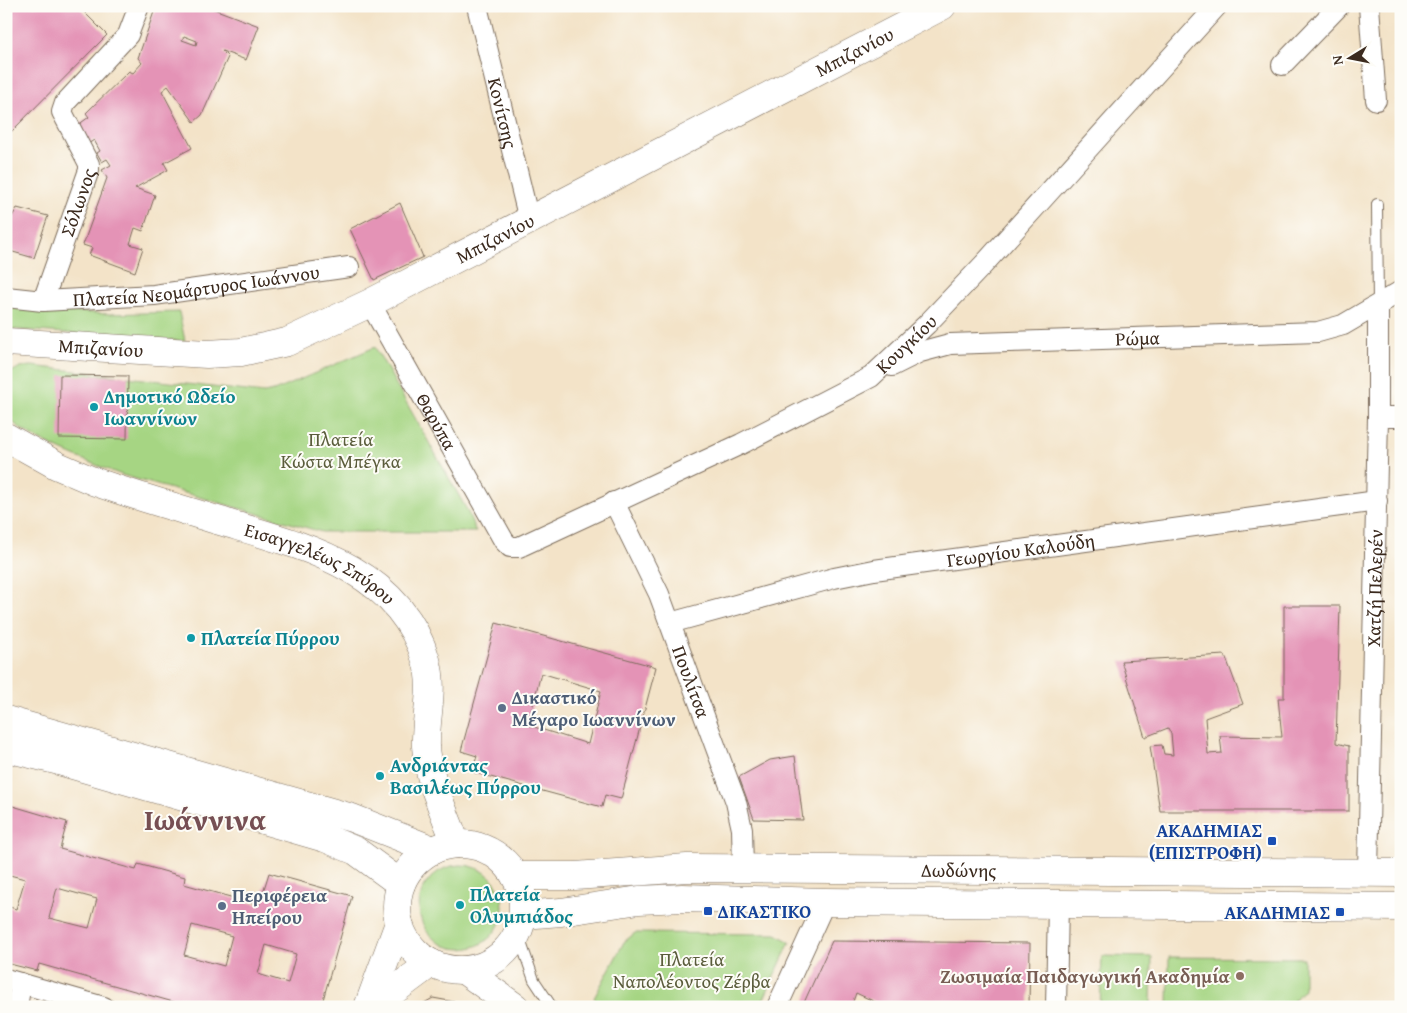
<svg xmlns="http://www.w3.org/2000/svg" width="1407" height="1013" viewBox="0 0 1407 1013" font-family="'Gentium Book Plus',serif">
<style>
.green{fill:#a6d583;stroke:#708050}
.building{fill:#e493b6;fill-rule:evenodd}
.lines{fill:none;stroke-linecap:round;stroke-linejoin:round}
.lane-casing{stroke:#7b6b5a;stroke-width:12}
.street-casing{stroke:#7b6b5a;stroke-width:22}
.secondary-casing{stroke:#7b6b5a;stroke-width:29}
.primary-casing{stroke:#7b6b5a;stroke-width:29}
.lane{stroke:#fff;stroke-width:10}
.street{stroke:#fff;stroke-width:20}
.secondary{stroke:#fff;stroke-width:28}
.primary{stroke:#fff;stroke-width:28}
.culture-dot{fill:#0f9aa8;stroke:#fdfcf7;stroke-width:2}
.service-dot{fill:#5c6f8a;stroke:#fdfcf7;stroke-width:2}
.transit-dot{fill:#1a4fb4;stroke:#fdfcf7;stroke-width:2}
.education-dot{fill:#8d6e63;stroke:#fdfcf7;stroke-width:2}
.labels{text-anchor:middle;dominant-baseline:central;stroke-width:4;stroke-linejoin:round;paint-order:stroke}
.street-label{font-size:19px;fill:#3b2a1e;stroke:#fdfcf7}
.culture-label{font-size:19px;font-weight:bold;fill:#0d838f;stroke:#fdfcf7;text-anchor:start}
.park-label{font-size:19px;fill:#5b5d3c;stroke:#fdfcf7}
.service-label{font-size:19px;font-weight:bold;fill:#4e5e75;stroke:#fdfcf7;text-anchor:start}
.transit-label{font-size:19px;font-weight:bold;fill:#164399;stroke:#fdfcf7;text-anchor:end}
.education-label{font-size:19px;font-weight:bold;fill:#785e54;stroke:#fdfcf7;text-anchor:end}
.town-label{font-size:29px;font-weight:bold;fill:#764f53;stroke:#fdfcf7}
</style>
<rect width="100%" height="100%" fill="#fdfcf7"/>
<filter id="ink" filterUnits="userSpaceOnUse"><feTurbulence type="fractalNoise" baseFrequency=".02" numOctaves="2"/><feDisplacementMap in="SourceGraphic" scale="10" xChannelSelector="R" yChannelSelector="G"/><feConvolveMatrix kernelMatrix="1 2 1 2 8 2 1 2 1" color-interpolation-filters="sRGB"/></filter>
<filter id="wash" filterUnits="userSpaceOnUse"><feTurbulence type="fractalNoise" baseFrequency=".0096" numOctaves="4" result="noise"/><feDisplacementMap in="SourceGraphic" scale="20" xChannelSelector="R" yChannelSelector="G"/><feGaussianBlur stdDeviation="1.12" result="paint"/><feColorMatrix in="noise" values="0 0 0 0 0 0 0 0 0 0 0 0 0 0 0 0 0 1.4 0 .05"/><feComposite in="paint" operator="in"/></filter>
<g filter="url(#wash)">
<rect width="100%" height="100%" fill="#f3e3c8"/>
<!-- green -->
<g class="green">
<polygon points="6,307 108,314 179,312 185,341 6,329"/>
<path d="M375,347L467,510L476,532H322L122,475C98,466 22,437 9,418C2,407 6,387 6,375L20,367L32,366L264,393L274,391Z"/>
<circle cx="461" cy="907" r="42"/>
<polygon points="635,933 776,934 790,942 760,1007 602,1007 594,998 624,942"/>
<polygon points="1102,956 1152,957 1151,1005 1145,1007 1100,1007"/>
<polygon points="1169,957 1304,958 1304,989 1288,1007 1172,1007 1168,1005"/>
</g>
<g id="blocks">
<!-- building -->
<g class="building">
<polygon points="6,6 78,6 107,35 6,137"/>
<path d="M156,6H206L259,26L246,60L222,51L228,57L202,115L194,122L168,86L162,91L192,148L164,163L168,170L135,188L155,195L143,231L135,228L130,244L143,248L135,272L89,255L92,248L83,245L107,178L102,170L111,165L107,159L102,162L97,153L100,151L94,140L88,144L78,125L89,117L86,113L129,71L133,73L142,63L138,58ZM184,36L197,41L196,45L182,40Z"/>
<polygon points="400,203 423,257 374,280 350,229"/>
<polygon points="17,208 48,216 34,258 6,250 6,227"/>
<polygon points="60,375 128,376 127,439 59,438"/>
<polygon points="1284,606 1340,606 1336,743 1349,746 1349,811 1160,811 1150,746 1162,745 1164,754 1173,755 1171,734 1168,728 1145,737 1121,661 1225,655 1243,704 1205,718 1208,754 1222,753 1220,736 1282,737 1278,698 1284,698"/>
<path d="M496,623L656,667L621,799L605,795L602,807L472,772L477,756L461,751ZM541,673L601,691L588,744L528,725Z"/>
<polygon points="795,756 803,820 754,819 739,777 770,760"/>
<path d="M6,804L67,822L60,849L136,870L138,864L185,877L184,884L259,905L269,873L352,896L321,1007H191L39,964L37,971L6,963V906L16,909L25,879L6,874ZM57,888L97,899L89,928L49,918ZM192,925L232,936L224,966L184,955ZM266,945L296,954L288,983L258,974Z"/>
<polygon points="832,941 1030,943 1029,1007 886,1007 856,993 851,1007 802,1007"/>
<polygon points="433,998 477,1006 477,1007 417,1007"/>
</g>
</g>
</g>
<g filter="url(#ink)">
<use href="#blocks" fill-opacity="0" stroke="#7b6b5a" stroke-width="1"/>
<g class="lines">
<!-- lane casing -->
<g class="lane-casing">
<g id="lane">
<polyline points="1377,204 1378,305"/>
<polyline points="518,934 534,980 552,1007"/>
</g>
</g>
<!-- street casing -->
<g class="street-casing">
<g id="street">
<path id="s1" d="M477,6L529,220"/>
<polyline points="1369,6 1376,100"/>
<polyline points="1282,65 1339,6"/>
<path id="s2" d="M6,297L43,301L89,170V164L62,112L65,103L128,35L139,6"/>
<path id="s3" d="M43,301L154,295L349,267"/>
<path id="s4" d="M370,303L504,541L510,547H519L741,444L871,377L927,324L984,264L1217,6"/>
<path id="s5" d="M892,366L920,352L950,344L1318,332L1343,325L1401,291"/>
<polyline points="1378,417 1401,417"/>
<path id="s6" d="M614,502L659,594L736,802L742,829L743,868"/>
<path id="s7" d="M670,623L834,578L874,570L1377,501"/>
<path id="s8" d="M1368,872L1378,417V305"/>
<polyline points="6,979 104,1007"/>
<polyline points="17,1007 21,983"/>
<polyline points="777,1007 825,902"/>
<polyline points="1056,1007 1058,903"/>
</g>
</g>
<!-- secondary casing -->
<g class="secondary-casing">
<g id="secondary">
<path id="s9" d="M6,342L207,354L241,352L287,342L370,303L942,6"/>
<path id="s10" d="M6,437L58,466L93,481C138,497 185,510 230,524C308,547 400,571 426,660C435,689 425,717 426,746C428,780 445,813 456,844"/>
<polyline points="465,971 515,1007"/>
<polyline points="368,1007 399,923"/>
<polyline points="372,1007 431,963"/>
</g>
</g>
<!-- primary casing -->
<g class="primary-casing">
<g id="primary">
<polyline points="6,720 352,818 433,850"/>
<polyline points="6,748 59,761 325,838 356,851 401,884"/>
<circle cx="460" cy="907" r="63"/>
<path id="s11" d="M515,876H575L687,868L1401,873"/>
<polyline points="523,915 561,912 639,900 682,898 825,902 1401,907"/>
</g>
</g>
<!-- lane -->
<use href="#lane" class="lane"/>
<!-- street -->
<use href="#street" class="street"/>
<!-- secondary -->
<use href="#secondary" class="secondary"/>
<!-- primary -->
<use href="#primary" class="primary"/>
</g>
</g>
<!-- markers -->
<g class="culture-dot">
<circle cx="94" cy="407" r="5"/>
<circle cx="191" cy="638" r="5"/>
<circle cx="380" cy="776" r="5"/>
<circle cx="460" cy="905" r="5"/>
</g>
<g class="service-dot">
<circle cx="502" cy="708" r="5"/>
<circle cx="222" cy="906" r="5"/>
</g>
<g class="transit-dot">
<rect x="1267" y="836" width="10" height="10" rx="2.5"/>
<rect x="703" y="906" width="10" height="10" rx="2.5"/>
<rect x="1335" y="907" width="10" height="10" rx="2.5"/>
</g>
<circle class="education-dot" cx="1240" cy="976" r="5"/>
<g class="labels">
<!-- street labels -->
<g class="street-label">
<text stroke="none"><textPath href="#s9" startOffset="920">Μπιζανίου</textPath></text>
<text stroke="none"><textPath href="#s1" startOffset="110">Κονίτσης</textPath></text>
<text stroke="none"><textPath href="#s2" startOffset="142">Σόλωνος</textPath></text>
<text stroke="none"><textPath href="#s9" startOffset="515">Μπιζανίου</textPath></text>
<text stroke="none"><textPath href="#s3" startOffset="154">Πλατεία Νεομάρτυρος Ιωάννου</textPath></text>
<text stroke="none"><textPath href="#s5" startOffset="250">Ρώμα</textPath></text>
<text stroke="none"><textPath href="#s4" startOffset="730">Κουγκίου</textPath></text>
<text stroke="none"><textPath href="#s9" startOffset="95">Μπιζανίου</textPath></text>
<text stroke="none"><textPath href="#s4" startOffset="136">Θαρύπα</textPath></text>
<text stroke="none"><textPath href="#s7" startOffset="359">Γεωργίου Καλούδη</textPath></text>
<text stroke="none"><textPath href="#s10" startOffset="340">Εισαγγελέως Σπύρου</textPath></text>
<text stroke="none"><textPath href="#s8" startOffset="284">Χατζή Πελερέν</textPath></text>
<text stroke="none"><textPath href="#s6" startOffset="196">Πουλίτσα</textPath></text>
<text stroke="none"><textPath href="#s11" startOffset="444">Δωδώνης</textPath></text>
</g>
<!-- culture labels -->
<g class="culture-label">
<text x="104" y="396">Δημοτικό Ωδείο<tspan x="104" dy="22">Ιωαννίνων</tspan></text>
<text x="201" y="638">Πλατεία Πύρρου</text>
<text x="390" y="765">Ανδριάντας<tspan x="390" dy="22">Βασιλέως Πύρρου</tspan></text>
<text x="470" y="894">Πλατεία<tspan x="470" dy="22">Ολυμπιάδος</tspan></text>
</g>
<!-- park labels -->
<g class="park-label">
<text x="341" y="439">Πλατεία<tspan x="341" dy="22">Κώστα Μπέγκα</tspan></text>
<text x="692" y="959">Πλατεία<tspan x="692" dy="22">Ναπολέοντος Ζέρβα</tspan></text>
</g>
<!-- service labels -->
<g class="service-label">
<text x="512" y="697">Δικαστικό<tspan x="512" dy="22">Μέγαρο Ιωαννίνων</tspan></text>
<text x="232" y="895">Περιφέρεια<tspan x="232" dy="22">Ηπείρου</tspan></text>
</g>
<!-- transit labels -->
<g class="transit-label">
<text x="1262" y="830">ΑΚΑΔΗΜΙΑΣ<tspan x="1262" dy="22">(ΕΠΙΣΤΡΟΦΗ)</tspan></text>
<text x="718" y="911" text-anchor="start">ΔΙΚΑΣΤΙΚΟ</text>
<text x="1330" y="912">ΑΚΑΔΗΜΙΑΣ</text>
</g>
<!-- education labels -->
<g class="education-label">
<text x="1230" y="976">Ζωσιμαία Παιδαγωγική Ακαδημία</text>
</g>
<!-- town labels -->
<g class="town-label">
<text x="205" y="819">Ιωάννινα</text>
</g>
</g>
<!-- margin -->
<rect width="1407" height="1013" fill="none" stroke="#fdfcf7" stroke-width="25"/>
<!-- north arrow -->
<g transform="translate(1350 58) rotate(260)" stroke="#fdfcf7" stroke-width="4" paint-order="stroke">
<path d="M0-4L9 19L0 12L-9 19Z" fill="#3b2a1e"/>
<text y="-8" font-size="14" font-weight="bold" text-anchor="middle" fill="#3b2a1e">N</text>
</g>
</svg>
